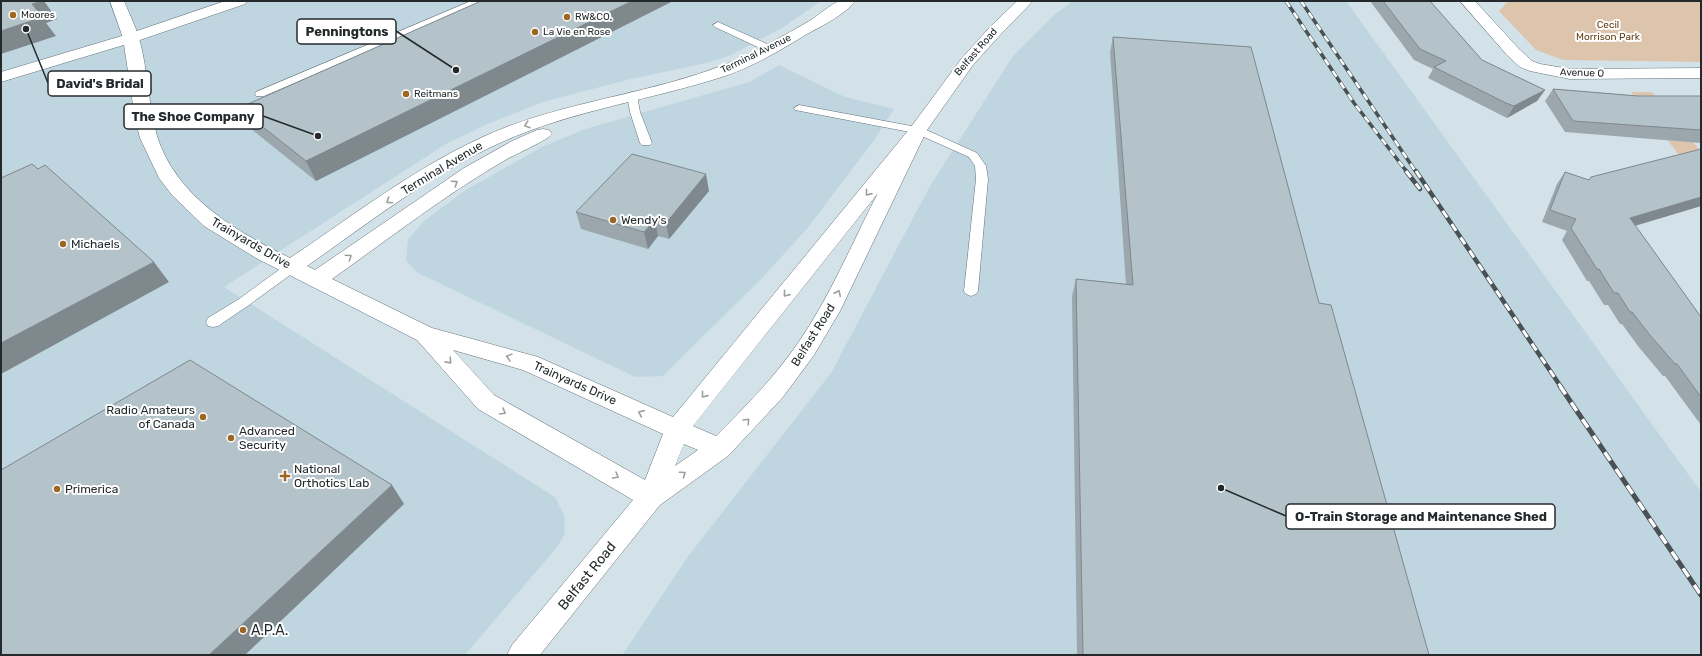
<svg xmlns="http://www.w3.org/2000/svg" width="1702" height="656" viewBox="0 0 1702 656" font-family="Rubik,sans-serif">
<style>
.built{fill:#bfd6e0}
.green{fill:#ddc5ad}
.lines{fill:none;stroke-linecap:round;stroke-linejoin:round}
.lane-casing{stroke:#647178;stroke-width:1}
.street-casing{stroke:#647178;stroke-width:1}
.secondary-casing{stroke:#647178;stroke-width:1}
.lane{fill:#fff;fill-rule:evenodd}
.street{fill:#fff;fill-rule:evenodd}
.secondary{fill:#fff;fill-rule:evenodd}
.rail-far2-casing{stroke:#495154;stroke-width:3.5}
.rail-far1-casing{stroke:#495154;stroke-width:4.5}
.rail-casing{stroke:#495154;stroke-width:5}
.rail-far2{stroke:#fff;stroke-width:2.5;stroke-dasharray:7;stroke-linecap:butt}
.rail-far1{stroke:#fff;stroke-width:3;stroke-dasharray:8;stroke-linecap:butt}
.rail{stroke:#fff;stroke-width:3.5;stroke-dasharray:10;stroke-linecap:butt}
.wall{fill:#9ba7ad}
.shaded-wall{fill:#7e888d}
.building{fill:#b4c2c9;stroke:#7e888d}
.oneway{stroke:#9c9fa0}
.poi-dot{fill:#9d6721;stroke:#fff;stroke-width:1.5}
.labels{text-anchor:middle;dominant-baseline:central;stroke-width:4;stroke-linejoin:round;paint-order:stroke}
.far-poi-label{font-size:10px;fill:#242a2c;stroke:#fff;text-anchor:start}
.far-park-label{font-size:10px;fill:#624016;stroke:#fff}
.far-street-label{font-size:10px;fill:#242a2c;stroke:#fff}
.street-label{font-size:12px;fill:#242a2c;stroke:#fff}
.poi-label{font-size:12px;fill:#242a2c;stroke:#fff;text-anchor:start}
.near-street-label{font-size:14px;fill:#242a2c;stroke:#fff}
.near-poi-label{font-size:14px;fill:#242a2c;stroke:#fff;text-anchor:start}
.leader{fill:none;stroke:#242a2c;stroke-width:1.5}
.callout-dot{fill:#242a2c;stroke:#fff;stroke-width:1.5}
.callout{fill:#fff;stroke:#242a2c;stroke-width:1.5}
.callout-label{font-size:13px;text-anchor:middle;font-weight:bold;fill:#242a2c}
</style>
<rect width="100%" height="100%" fill="#d3e2e9"/>
<!-- built -->
<g class="built">
<polygon points="1,1 821,1 782,28 731,55 711,62 627,80 543,102 492,122 446,144 224,287 555,497 564,515 565,533 558,546 465,655 1,655"/>
<polygon points="1073,1 1346,1 1701,492 1701,655 622,655 689,555 831,373 930,186 1013,56 1054,15"/>
<polygon points="779,65 845,97 894,109 875,139 806,230 761,279 663,376 635,377 416,272 406,260 408,240 423,222 464,191 542,147 585,129 749,82"/>
</g>
<!-- green -->
<g class="green">
<polygon points="1516,1 1701,1 1701,62 1563,60 1536,50 1499,11 1507,2"/>
<polygon points="1631,92 1652,92 1701,152 1701,184"/>
</g>
<g class="lines">
<!-- lane casing -->
<g class="lane-casing">
<g id="lane">
<polygon points="471,1 484,1 482,3 264,96 256,96 255,94 256,92"/>
<polygon points="718,22 774,47 775,49 774,51 766,51 715,27 713,25"/>
<polygon points="632,92 637,95 640,112 652,143 650,145 642,145 640,143 630,112 627,95"/>
<polygon points="799,105 922,128 977,153 986,166 988,179 978,291 976,294 971,296 966,294 964,291 976,179 975,166 969,157 915,133 795,110 794,108"/>
<polygon points="292,262 297,264 299,267 297,270 249,305 218,326 213,327 208,326 206,322 208,318 239,299 287,264"/>
</g>
</g>
<!-- street casing -->
<g class="street-casing">
<g id="street">
<polygon points="225,1 247,1 245,4 137,41 1,82 1,72 125,35"/>
<polygon points="1460,1 1475,1 1519,49 1532,61 1540,64 1570,69 1701,68 1701,78 1570,79 1530,71 1520,67 1507,55"/>
</g>
</g>
<!-- secondary casing -->
<g class="secondary-casing">
<path id="secondary" d="M110,1H124C129,13 135,25 139,38C148,70 148,104 157,136C176,197 237,232 290,258C360,211 430,156 509,126C579,100 654,92 724,65C754,53 783,36 811,20C817,16 834,2 840,1C844,0 851,1 855,1C846,14 822,26 807,34C781,50 754,66 725,76C651,100 573,110 502,142C432,173 370,222 307,266L315,270L464,168L512,141L537,130L543,129L549,130L552,134C548,140 516,154 507,159C446,194 390,238 332,279L432,328L538,357L673,417L911,127L962,58L990,27L1017,1H1033L1001,34L973,65L927,130L840,311L814,355L783,397L728,456L660,505L540,655H507L512,645L633,500L478,409L417,340L256,258L204,226L172,195L159,178L140,138L135,118L123,38ZM878,193C852,243 830,297 798,343C774,378 745,407 716,436L693,426ZM453,350L523,370L663,434L645,480L494,395ZM684,444L698,450L675,466Z"/>
</g>
<!-- lane -->
<use href="#lane" class="lane"/>
<!-- street -->
<use href="#street" class="street"/>
<!-- secondary -->
<use href="#secondary" class="secondary"/>
<!-- rail-far2 casing -->
<g class="rail-far2-casing">
<g id="rail-far2">
<polyline points="1286,1 1354,103 1407,172"/>
<polyline points="1301,1 1416,172"/>
</g>
</g>
<!-- rail-far1 casing -->
<g class="rail-far1-casing">
<g id="rail-far1">
<polyline points="1406,171 1420,189"/>
<polyline points="1416,171 1561,387"/>
</g>
</g>
<!-- rail casing -->
<g class="rail-casing">
<polyline id="rail" points="1560,386 1701,595"/>
</g>
<!-- rail-far2 -->
<use href="#rail-far2" class="rail-far2"/>
<!-- rail-far1 -->
<use href="#rail-far1" class="rail-far1"/>
<!-- rail -->
<use href="#rail" class="rail"/>
</g>
<!-- wall -->
<g class="wall">
<polygon points="673,1 316,181 250,128 239,108"/>
<polygon points="1370,1 1430,1 1482,60 1545,90 1537,101 1507,118 1499,114 1428,78 1433,69 1414,60"/>
<polygon points="1113,37 1319,303 1429,655 1077,655 1072,296 1076,279 1126,284 1110,52"/>
<polygon points="1553,89 1638,96 1701,96 1701,143 1565,132 1545,101"/>
<polygon points="1565,172 1589,180 1591,177 1701,206 1635,226 1701,317 1701,425 1665,376 1663,376 1638,346 1622,324 1620,324 1608,305 1604,305 1589,281 1587,281 1562,240 1567,231 1542,222 1557,184"/>
<polygon points="709,191 669,239 658,236 648,249 581,229 576,212"/>
</g>
<!-- shaded-wall -->
<g class="shaded-wall">
<polygon points="42,1 44,1 57,19 46,23 56,36 1,54 1,31 32,4"/>
<polygon points="632,1 673,1 316,181 306,161"/>
<polygon points="1545,90 1537,101 1507,118 1514,106"/>
<polygon points="706,174 709,191 669,239 666,223"/>
<polygon points="1701,197 1701,206 1620,230 1630,218"/>
<polygon points="655,220 658,236 648,249 644,232"/>
<polygon points="154,262 169,282 1,374 1,343"/>
<polygon points="392,485 404,504 245,655 209,655"/>
</g>
<!-- building -->
<g class="building">
<polygon points="1,1 42,1 32,4 43,17 1,31"/>
<polygon points="481,1 632,1 306,161 239,108"/>
<polygon points="1383,1 1430,1 1482,60 1545,90 1514,106 1506,103 1434,67 1446,61 1420,49"/>
<polygon points="1113,37 1251,47 1319,303 1331,305 1429,655 1083,655 1076,279 1133,285"/>
<polygon points="1553,89 1638,96 1701,96 1701,130 1573,121"/>
<polygon points="1701,149 1701,197 1630,218 1701,317 1701,397 1677,364 1675,364 1649,334 1632,312 1630,312 1618,293 1614,293 1599,269 1597,269 1571,228 1576,219 1550,210 1565,172 1589,180 1591,177"/>
<polygon points="632,154 706,174 666,223 655,220 644,232 576,212"/>
<polygon points="32,164 38,169 45,165 154,262 1,343 1,178"/>
<polygon points="190,360 392,485 209,655 1,655 1,470"/>
</g>
<!-- one-way arrows -->
<defs><path id="oneway-chevron" d="M-2-3.5L2.5 0L-2 3.5" fill="none" stroke-width="1.6" stroke-linecap="round" stroke-linejoin="round"/></defs>
<g class="oneway">
<use href="#oneway-chevron" transform="translate(527 125) rotate(161)"/>
<use href="#oneway-chevron" transform="translate(455 183) rotate(-34)"/>
<use href="#oneway-chevron" transform="translate(868 193) rotate(129)"/>
<use href="#oneway-chevron" transform="translate(389 201) rotate(146)"/>
<use href="#oneway-chevron" transform="translate(349 257) rotate(-35)"/>
<use href="#oneway-chevron" transform="translate(838 293) rotate(-64)"/>
<use href="#oneway-chevron" transform="translate(786 294) rotate(129)"/>
<use href="#oneway-chevron" transform="translate(509 357) rotate(-165)"/>
<use href="#oneway-chevron" transform="translate(449 361) rotate(48)"/>
<use href="#oneway-chevron" transform="translate(704 395) rotate(129)"/>
<use href="#oneway-chevron" transform="translate(503 412) rotate(30)"/>
<use href="#oneway-chevron" transform="translate(641 413) rotate(-156)"/>
<use href="#oneway-chevron" transform="translate(747 421) rotate(-46)"/>
<use href="#oneway-chevron" transform="translate(683 474) rotate(-35)"/>
<use href="#oneway-chevron" transform="translate(616 476) rotate(30)"/>
</g>
<!-- markers -->
<g class="poi-dot">
<circle cx="13" cy="15" r="4"/>
<circle cx="567" cy="17" r="4"/>
<circle cx="535" cy="32" r="4"/>
<circle cx="406" cy="94" r="4"/>
<circle cx="613" cy="220" r="4"/>
<circle cx="63" cy="244" r="4"/>
<circle cx="203" cy="417" r="4"/>
<circle cx="231" cy="438" r="4"/>
<path d="M283 470h4v4h4v4h-4v4h-4v-4h-4v-4h4z"/>
<circle cx="57" cy="489" r="4"/>
<circle cx="243" cy="630" r="4"/>
</g>
<g class="labels">
<!-- far-poi labels -->
<g class="far-poi-label">
<text x="21" y="15">Moores</text>
<text x="575" y="17">RW&amp;CO.</text>
<text x="543" y="32">La Vie en Rose</text>
<text x="414" y="94">Reitmans</text>
</g>
<!-- far-park labels -->
<g class="far-park-label">
<text x="1608" y="25">Cecil<tspan x="1608" dy="12">Morrison Park</tspan></text>
</g>
<!-- far-street labels -->
<g class="far-street-label">
<text transform="translate(976 52) rotate(-49)">Belfast Road</text>
<text transform="translate(756 54) rotate(-26)">Terminal Avenue</text>
<text transform="translate(1582 73) rotate(2)">Avenue O</text>
</g>
<!-- street labels -->
<g class="street-label">
<text transform="translate(442 168) rotate(-31)">Terminal Avenue</text>
<text transform="translate(251 243) rotate(30)">Trainyards Drive</text>
<text transform="translate(813 335) rotate(-58)">Belfast Road</text>
<text transform="translate(575 383) rotate(24)">Trainyards Drive</text>
</g>
<!-- poi labels -->
<g class="poi-label">
<text x="621" y="220">Wendy's</text>
<text x="71" y="244">Michaels</text>
<text x="195" y="410" text-anchor="end">Radio Amateurs<tspan x="195" dy="14">of Canada</tspan></text>
<text x="239" y="431">Advanced<tspan x="239" dy="14">Security</tspan></text>
<text x="294" y="469">National<tspan x="294" dy="14">Orthotics Lab</tspan></text>
<text x="65" y="489">Primerica</text>
</g>
<!-- near-street labels -->
<g class="near-street-label">
<text transform="translate(587 576) rotate(-51)">Belfast Road</text>
</g>
<!-- near-poi labels -->
<g class="near-poi-label">
<text x="251" y="630">A.P.A.</text>
</g>
</g>
<!-- callouts -->
<path class="leader" d="M456 70L396 31M26 29L48 83M318 136L263 116M1221 488L1286 516"/>
<g class="callout-dot">
<circle cx="456" cy="70" r="4"/>
<circle cx="26" cy="29" r="4"/>
<circle cx="318" cy="136" r="4"/>
<circle cx="1221" cy="488" r="4"/>
</g>
<g class="callout">
<rect x="297" y="19" width="99" height="25" rx="4"/>
<rect x="48" y="71" width="103" height="25" rx="4"/>
<rect x="124" y="104" width="139" height="25" rx="4"/>
<rect x="1286" y="504" width="269" height="25" rx="4"/>
</g>
<g class="callout-label">
<text x="347" y="36">Penningtons</text>
<text x="100" y="88">David's Bridal</text>
<text x="193" y="121">The Shoe Company</text>
<text x="1421" y="521">O-Train Storage and Maintenance Shed</text>
</g>
<!-- border -->
<rect width="1702" height="656" fill="none" stroke="#242a2c" stroke-width="4"/>
</svg>
